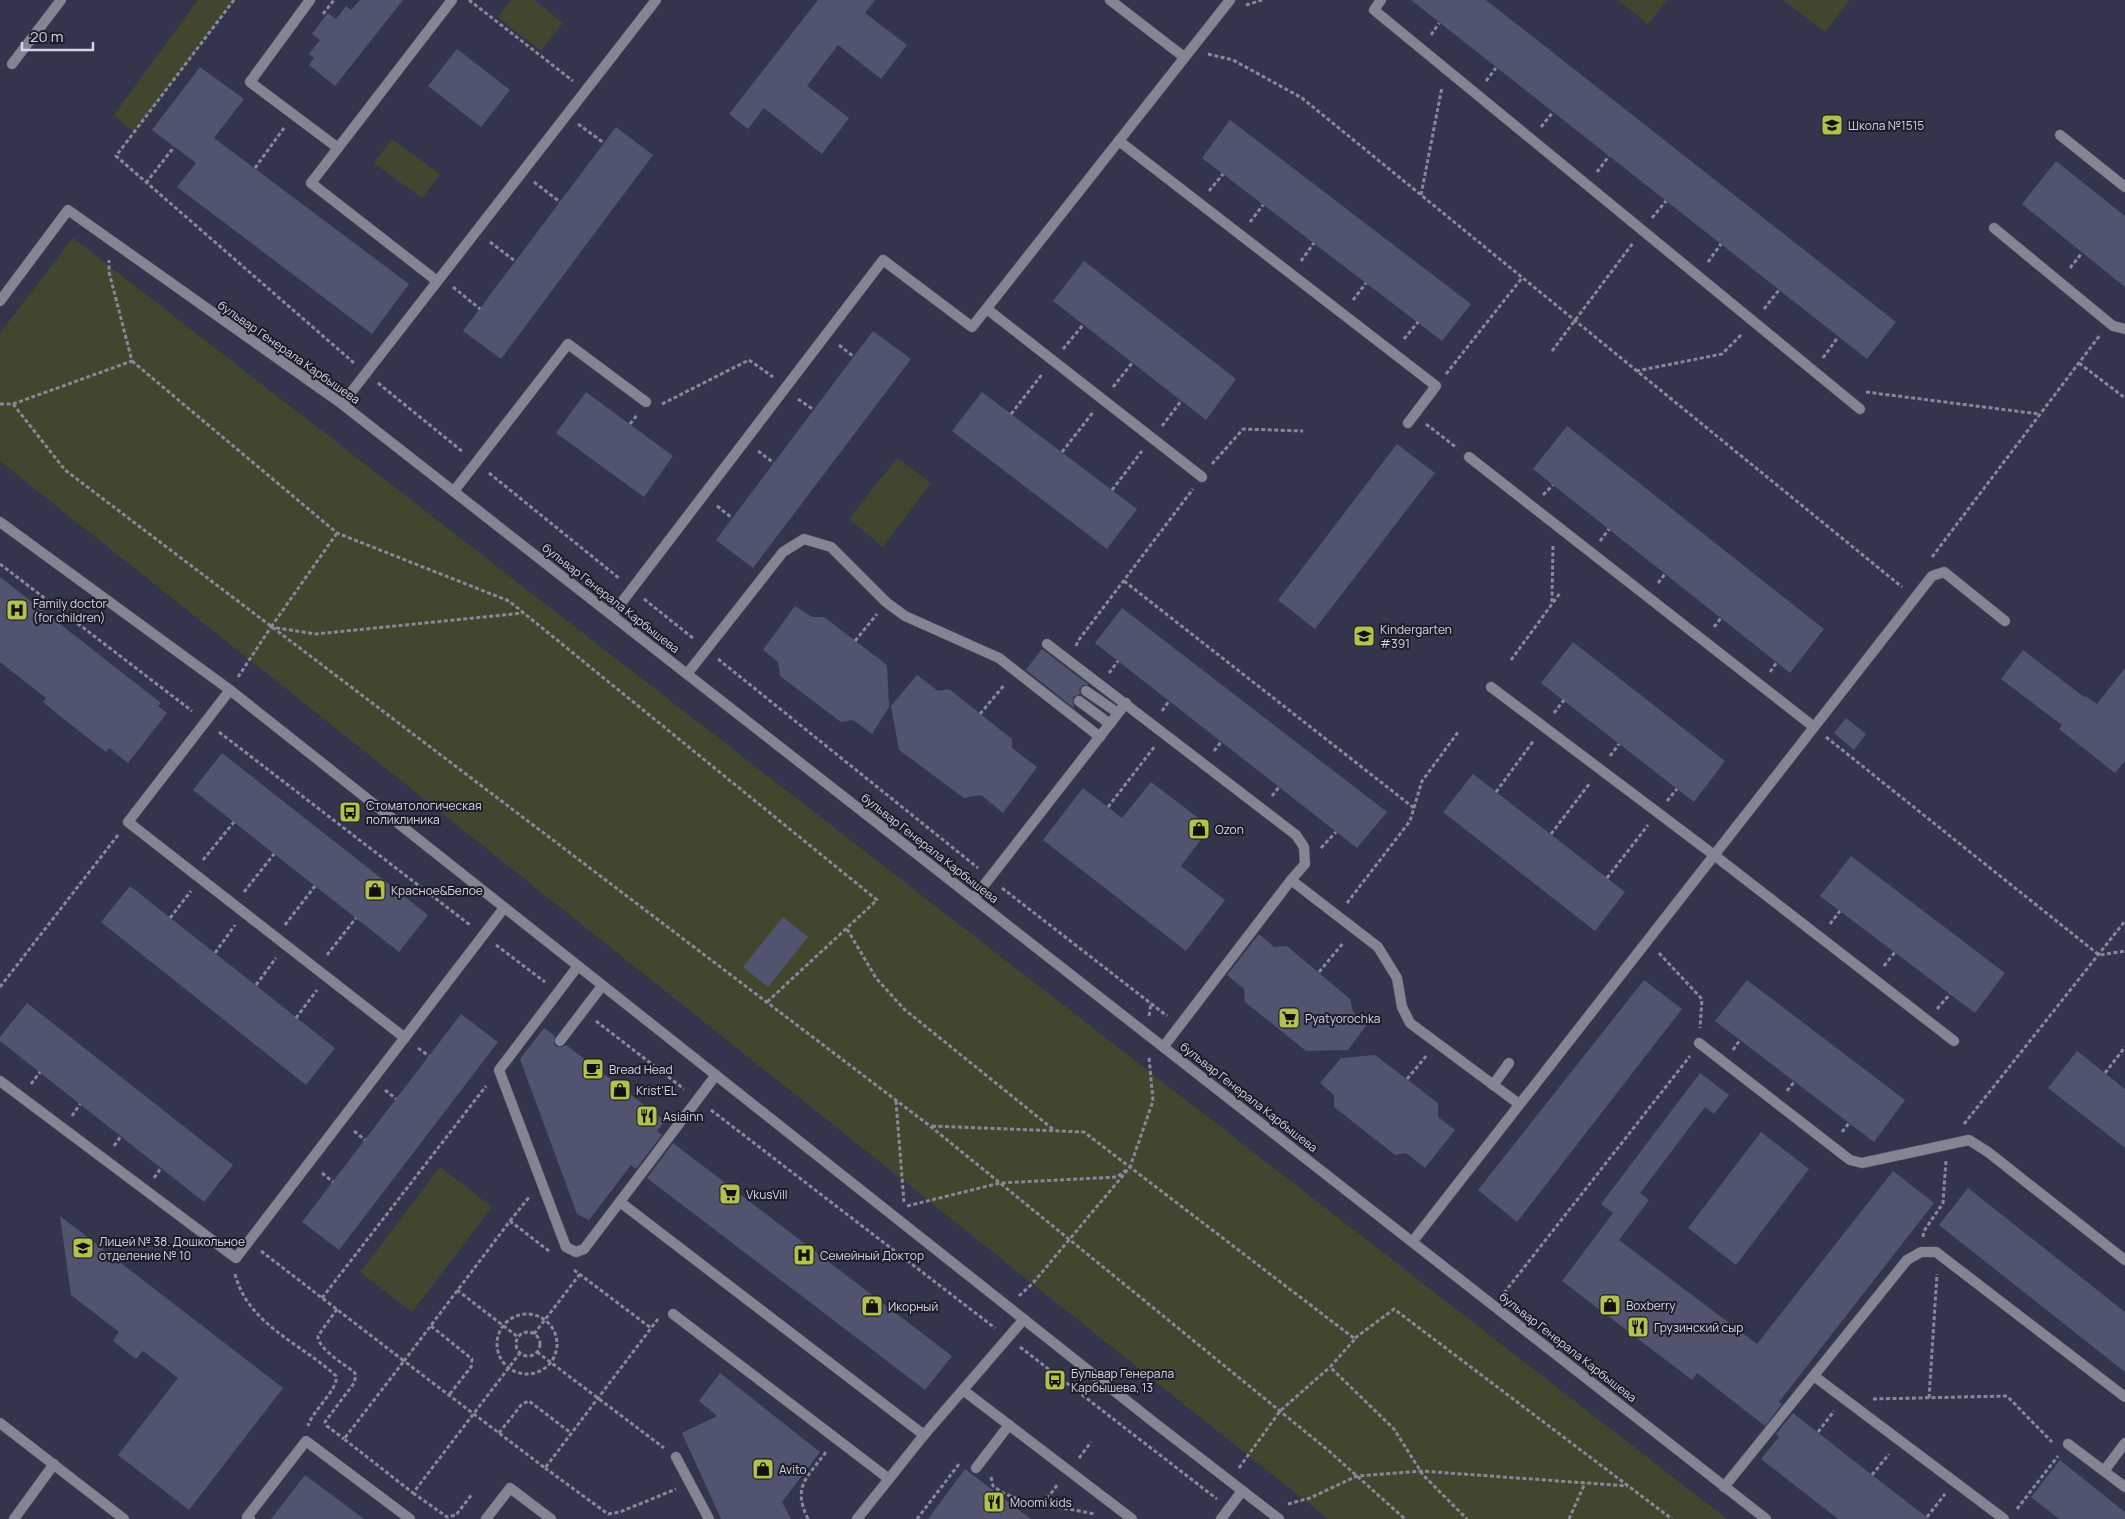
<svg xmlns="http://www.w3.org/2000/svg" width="2125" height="1519" viewBox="0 0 2125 1519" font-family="Manrope,sans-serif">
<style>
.green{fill:#42462e}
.building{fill:#50546f}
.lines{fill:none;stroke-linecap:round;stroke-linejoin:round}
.service-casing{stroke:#4f5268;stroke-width:11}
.minor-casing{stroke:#4f5268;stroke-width:11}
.tertiary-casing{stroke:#4f5268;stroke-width:11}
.path{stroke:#86889b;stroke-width:3;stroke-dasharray:4 2.5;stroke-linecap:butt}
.service{stroke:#838593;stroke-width:10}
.minor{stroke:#838593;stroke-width:10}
.tertiary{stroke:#838593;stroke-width:10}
.labels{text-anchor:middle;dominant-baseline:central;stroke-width:4;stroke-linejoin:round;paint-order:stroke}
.poi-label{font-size:12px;fill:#d4d6e5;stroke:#1c1d28;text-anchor:start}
.street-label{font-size:12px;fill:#d4d6e5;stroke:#1c1d28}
</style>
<rect width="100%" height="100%" fill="#32354c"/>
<!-- green -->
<g class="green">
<polygon points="198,0 234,0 134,132 114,115"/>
<polygon points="511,0 534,0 563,23 541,51 498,17"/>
<polygon points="1618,0 1667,0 1648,24"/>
<polygon points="1783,0 1850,0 1825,32"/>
<polygon points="392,139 440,174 422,198 374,163"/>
<polygon points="73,238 1727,1519 1328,1519 0,461 0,333"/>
<polygon points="897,458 931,483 883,547 849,519"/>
<polygon points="440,1167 492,1207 412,1312 360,1272"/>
</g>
<!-- building -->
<g class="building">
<polygon points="360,0 403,0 335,86 309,65 314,58 309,54 320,40 312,34 328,13 336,19 346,6 351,10"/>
<polygon points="818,0 875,0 865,13 907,45 881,79 838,45 807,86 849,118 822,154 764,108 748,129 729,114"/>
<polygon points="1411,0 1486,0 1896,322 1867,359"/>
<polygon points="457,49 510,90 481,127 428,86"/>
<polygon points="200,67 244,99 214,138 409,284 372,334 177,187 196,163 152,130"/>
<polygon points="1230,120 1471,304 1442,341 1202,158"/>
<polygon points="616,127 653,155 501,359 463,331"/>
<polygon points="2056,161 2125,216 2125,287 2022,204"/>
<polygon points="1084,261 1236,379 1206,420 1053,301"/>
<polygon points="873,331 911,359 753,568 716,540"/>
<polygon points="586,392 673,456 644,497 556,433"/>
<polygon points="982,392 1137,509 1107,549 952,431"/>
<polygon points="1567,426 1824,629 1790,673 1533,469"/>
<polygon points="1397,444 1435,473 1315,629 1278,600"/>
<polygon points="0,577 161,703 158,706 167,713 128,763 109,748 106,752 61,717 43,702 46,698 0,662"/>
<polygon points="795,606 812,617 824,617 887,665 889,707 872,734 853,720 841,722 780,676 778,662 763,650"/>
<polygon points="1122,608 1387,812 1357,848 1095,643"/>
<polygon points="1573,642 1725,761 1694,802 1541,683"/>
<polygon points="1042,649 1089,685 1083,685 1079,690 1080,694 1073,697 1074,708 1026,670"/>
<polygon points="2023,650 2084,697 2085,696 2097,704 2125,668 2125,761 2115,773 2059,729 2062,725 2001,679"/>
<polygon points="917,675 938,691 949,689 1012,739 1012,748 1037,767 1003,813 981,795 964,798 899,750 891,706"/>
<polygon points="1846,718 1866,734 1854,750 1834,733"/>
<polygon points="222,753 428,915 399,952 193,790"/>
<polygon points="1473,774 1625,892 1595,931 1443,812"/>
<polygon points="1151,782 1210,827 1181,866 1225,900 1186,951 1043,840 1083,788 1122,818"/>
<polygon points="1851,856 2005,973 1975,1013 1820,896"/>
<polygon points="130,886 335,1048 306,1085 101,922"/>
<polygon points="783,917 808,937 768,987 743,967"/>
<polygon points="1259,934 1274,947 1287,946 1350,999 1353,1012 1368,1023 1348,1050 1306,1051 1245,1002 1244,989 1227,975"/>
<polygon points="1644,980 1682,1009 1517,1222 1478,1190"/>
<polygon points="1747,980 1905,1100 1874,1142 1715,1021"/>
<polygon points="27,1003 233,1165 204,1202 0,1041 0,1037"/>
<polygon points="461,1014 498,1042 339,1250 302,1222"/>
<polygon points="544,1028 555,1036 554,1043 556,1047 562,1047 566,1045 665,1121 657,1131 662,1135 636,1169 631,1165 589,1220 577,1214 520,1059"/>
<polygon points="2077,1051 2125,1089 2125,1148 2048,1088"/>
<polygon points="1375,1055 1438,1103 1438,1117 1455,1130 1425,1168 1406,1153 1395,1155 1334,1107 1334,1095 1320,1083 1341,1058"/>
<polygon points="1700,1073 1729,1095 1714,1114 1705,1107 1640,1193 1649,1200 1619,1240 1757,1344 1893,1171 1934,1203 1779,1402 1782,1404 1765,1426 1697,1373 1692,1380 1562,1281 1613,1213 1601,1204"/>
<polygon points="1761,1132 1809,1169 1736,1265 1688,1228"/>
<polygon points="673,1143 952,1356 925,1390 647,1178"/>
<polygon points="1968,1188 2125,1312 2125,1372 1939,1225"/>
<polygon points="60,1216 283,1388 189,1510 118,1455 178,1378 143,1351 136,1359 113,1341 119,1332 71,1295"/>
<polygon points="720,1373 820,1452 782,1502 791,1519 721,1519 682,1433 717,1416 699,1401"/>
<polygon points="1793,1413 1872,1475 1929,1519 1838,1519 1761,1459 1779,1437 1776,1434"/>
<polygon points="2060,1460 2125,1512 2125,1519 2059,1519 2031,1497"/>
<polygon points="965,1469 1031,1519 928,1519"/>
<polygon points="305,1475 364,1519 271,1519"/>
</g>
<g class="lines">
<!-- service casing -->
<g class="service-casing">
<g id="service">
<polyline points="310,0 250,82 338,148 311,183 437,281"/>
<polyline points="1110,0 1184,57"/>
<polyline points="1381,0 1374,10 1860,409"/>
<polyline points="12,64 61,0"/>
<polyline points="2060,135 2125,187"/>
<polyline points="1119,141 1436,386 1408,423"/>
<polyline points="338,148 452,0"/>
<polyline points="1994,228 2113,326 2125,329"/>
<polyline points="987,309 1202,477"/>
<polyline points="342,404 656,0"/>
<polyline points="1469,457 1814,727"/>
<polyline points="454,491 568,344 646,402"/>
<polyline points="612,615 883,260 972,327 1230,0"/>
<polyline points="1047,644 1296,835 1304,847 1305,864 1291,880 1378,947 1397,978 1402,1007 1410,1023 1519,1104"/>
<polyline points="687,674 783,552 804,539 831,547 886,602 905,616 999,658 1100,737"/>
<polyline points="1491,687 1714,855 1954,1041"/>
<polyline points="230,690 128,822 405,1038"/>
<polyline points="1086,691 1118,713"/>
<polyline points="1079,701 1110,724"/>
<polyline points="974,898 1126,703"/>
<polyline points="578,966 499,1070 566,1247 576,1252 584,1249 716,1075"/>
<polyline points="560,1041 602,986"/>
<polyline points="1699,1043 1850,1160 1862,1163 1969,1140 1988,1152 2125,1260"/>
<polyline points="1164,1046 1291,880"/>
<polyline points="0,1081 236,1258 504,908"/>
<polyline points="1493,1085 1509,1063"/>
<polyline points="620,1202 924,1435"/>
<polyline points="1413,1241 1932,576 1944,572 2005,621"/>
<polyline points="673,1314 889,1479"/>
<polyline points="1814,1376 2004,1519"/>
<polyline points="963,1390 1132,1519"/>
<polyline points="0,1423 124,1519"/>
<polyline points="2125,1443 2104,1471 2125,1487"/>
<polyline points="676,1457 709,1519"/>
<polyline points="976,1468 1009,1425"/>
<polyline points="1724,1487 1907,1260 1921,1252 1936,1252 2125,1397"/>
<polyline points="14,1519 54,1464"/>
<polyline points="250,1519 247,1517 306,1441 410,1519"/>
<polyline points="486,1519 510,1488 551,1519"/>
<polyline points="857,1519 924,1435 1024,1319"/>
<polyline points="1221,1519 1242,1491"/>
</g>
</g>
<!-- minor casing -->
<g class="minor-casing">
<polyline id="minor" points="2068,1444 2104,1471"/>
</g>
<!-- tertiary casing -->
<g class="tertiary-casing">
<g id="tertiary">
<polyline points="0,301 68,210 342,404 1766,1519"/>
<polyline points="0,522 230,690 1156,1424 1279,1519"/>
</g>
</g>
<!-- path -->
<g class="path">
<polyline points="234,0 116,156 354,363"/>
<polyline points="469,0 573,81"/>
<polyline points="1246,5 1262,0"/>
<polyline points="323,14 334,0"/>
<polyline points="1431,35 1439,23"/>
<polyline points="1208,54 1233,60 1302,98 1902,587"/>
<polyline points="1486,81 1496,68"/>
<polyline points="578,124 604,143"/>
<polyline points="1541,127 1553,112"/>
<polyline points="255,168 284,128"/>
<polyline points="1597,172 1609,156"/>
<polyline points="534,182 560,202"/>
<polyline points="146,183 174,147"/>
<polyline points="1209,191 1223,174"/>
<polyline points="1421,195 1442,87"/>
<polyline points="1652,218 1666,201"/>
<polyline points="1250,222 1263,205"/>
<polyline points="490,242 515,261"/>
<polyline points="1301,261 1314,243"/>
<polyline points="1708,262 1721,244"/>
<polyline points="2070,268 2082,253"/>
<polyline points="453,287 480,309"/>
<polyline points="1353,300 1366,283"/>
<polyline points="1764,309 1779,290"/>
<polyline points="1404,339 1418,322"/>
<polyline points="839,345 854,357"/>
<polyline points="1063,349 1083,325"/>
<polyline points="1552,351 1633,243"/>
<polyline points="1823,358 1838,337"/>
<polyline points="132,361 337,533 509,601 877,900 767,1002"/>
<polyline points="2079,363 2125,398"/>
<polyline points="1636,371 1722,354 1742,334"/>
<polyline points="1446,374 1522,278"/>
<polyline points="378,383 463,452"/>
<polyline points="1113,387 1132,363"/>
<polyline points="1866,392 2039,414"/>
<polyline points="798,399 814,410"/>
<polyline points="0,404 13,404 65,470 930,1126 1329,1451 1405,1519"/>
<polyline points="13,404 132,361 109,272 109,260"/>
<polyline points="662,404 749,360 773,377"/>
<polyline points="1011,414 1043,373"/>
<polyline points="630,424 637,415"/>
<polyline points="1426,424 1457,448"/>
<polyline points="1162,426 1181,401"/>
<polyline points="758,451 774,463"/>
<polyline points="1062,452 1094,411"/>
<polyline points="1212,464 1243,429 1303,431"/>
<polyline points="489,473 620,579"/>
<polyline points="1112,490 1142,451"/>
<polyline points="1543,495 1553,485"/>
<polyline points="717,506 732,518"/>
<polyline points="1600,541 1609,529"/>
<polyline points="1932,557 2100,335"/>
<polyline points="0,564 192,711"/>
<polyline points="1124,581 1414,808"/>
<polyline points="1658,583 1665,574"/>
<polyline points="644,599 694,639"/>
<polyline points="1552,602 1553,544"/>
<polyline points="271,627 337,533"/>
<polyline points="1714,627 1721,618"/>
<polyline points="855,641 877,614"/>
<polyline points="1076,646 1078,641 1193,489"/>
<polyline points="718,659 978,868"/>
<polyline points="1511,660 1560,593"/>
<polyline points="1770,672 1777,662"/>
<polyline points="1109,673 1118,661"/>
<polyline points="238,677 271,627 316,634 523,613"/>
<polyline points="1162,711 1169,701"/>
<polyline points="1554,713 1564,700"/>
<polyline points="980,714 1005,684"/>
<polyline points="219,732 470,925"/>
<polyline points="1826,737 2099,955 2125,951"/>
<polyline points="1214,751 1221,742"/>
<polyline points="1610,756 1619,744"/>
<polyline points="1496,792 1534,740"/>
<polyline points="1272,796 1279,787"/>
<polyline points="1667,801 1677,789"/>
<polyline points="1108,807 1155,746"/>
<polyline points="1551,834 1590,783"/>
<polyline points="1321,848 1336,832"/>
<polyline points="203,860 234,822"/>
<polyline points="1607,878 1648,825"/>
<polyline points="1002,888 1167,1016"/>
<polyline points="244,892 274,854"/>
<polyline points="1347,903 1410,821 1422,781 1459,731"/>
<polyline points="170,918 191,891"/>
<polyline points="1830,924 1840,911"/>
<polyline points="285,925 315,886"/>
<polyline points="847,929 876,978 904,1009 1054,1130"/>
<polyline points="496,945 545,982"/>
<polyline points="215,953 235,925"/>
<polyline points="1659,953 1702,999 1700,1028"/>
<polyline points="327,955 356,918"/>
<polyline points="1884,966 1895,952"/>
<polyline points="1319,972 1344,942"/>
<polyline points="256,985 276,958"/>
<polyline points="0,987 118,835"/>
<polyline points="1937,1009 1950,994"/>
<polyline points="1149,1016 1151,1003"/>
<polyline points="296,1018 317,990"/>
<polyline points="596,1021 684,1089"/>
<polyline points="418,1048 429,1056"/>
<polyline points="1733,1050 1740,1040"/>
<polyline points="2105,1073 2125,1047"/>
<polyline points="1407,1079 1427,1055"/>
<polyline points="31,1084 40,1072"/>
<polyline points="385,1090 396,1099"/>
<polyline points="1787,1091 1795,1081"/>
<polyline points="896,1101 904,1203"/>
<polyline points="711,1110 995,1328"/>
<polyline points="72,1116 80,1104"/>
<polyline points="1964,1124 2125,921"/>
<polyline points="932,1126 1084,1132 1355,1339 1330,1367 1394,1429 1423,1475 1467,1519"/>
<polyline points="354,1131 365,1140"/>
<polyline points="1842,1132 1849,1123"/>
<polyline points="114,1146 121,1136"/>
<polyline points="322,1173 333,1182"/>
<polyline points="154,1178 161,1168"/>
<polyline points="907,1206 1000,1183 1117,1177 1126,1170"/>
<polyline points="510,1221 530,1196"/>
<polyline points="1923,1237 1924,1231 1943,1203 1946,1161"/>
<polyline points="261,1251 404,1361 344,1439 413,1493 520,1353"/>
<polyline points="549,1251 510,1221 404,1361 545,1468 658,1319"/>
<polyline points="574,1270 651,1328"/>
<path d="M235,1274C248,1325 301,1343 336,1376C339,1389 312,1411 308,1426"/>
<polyline points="457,1290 518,1337"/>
<polyline points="1504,1293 1690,1056"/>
<polyline points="1019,1296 1033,1283 1130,1167 1153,1101 1149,1057"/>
<polyline points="322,1298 486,1086"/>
<path d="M337,1309L318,1336C317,1348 344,1364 354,1372L356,1375L354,1383L325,1422L327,1426L344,1439"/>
<circle cx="527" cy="1344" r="30"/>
<polyline points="431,1326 472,1359 471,1367 449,1395"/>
<circle cx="528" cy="1344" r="12"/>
<polyline points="534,1334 580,1274"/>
<polyline points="1355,1338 1394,1309 1672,1519"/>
<polyline points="1020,1347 1217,1499"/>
<polyline points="537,1352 664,1448"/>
<polyline points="1929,1398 1937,1274"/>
<polyline points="1873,1399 2007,1396 2052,1442"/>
<polyline points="1818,1432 1834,1411"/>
<polyline points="499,1433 522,1404 529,1401 571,1433"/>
<polyline points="1079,1458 1091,1442"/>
<polyline points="545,1468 608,1514 620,1512 676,1489"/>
<polyline points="1239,1468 1280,1411 1330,1367"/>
<polyline points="1872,1475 1889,1454"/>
<polyline points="991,1477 993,1486 1003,1493 1020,1500 1095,1514"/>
<polyline points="413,1493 447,1517 456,1515 472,1494"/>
<polyline points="1043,1504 1058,1484"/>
<polyline points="1288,1504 1310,1498 1357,1476 1421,1471 1628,1486"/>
<polyline points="2017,1509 2058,1456"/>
<polyline points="1927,1517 1945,1494"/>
<path d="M808,1519C792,1486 807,1478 826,1452"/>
<polyline points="917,1519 959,1464"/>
<polyline points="1569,1519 1585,1483"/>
</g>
<!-- service -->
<use href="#service" class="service"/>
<!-- minor -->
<use href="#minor" class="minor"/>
<!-- tertiary -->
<use href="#tertiary" class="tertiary"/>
</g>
<!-- icons -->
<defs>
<g id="school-square" transform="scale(1.125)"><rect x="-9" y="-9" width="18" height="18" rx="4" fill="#b3c24b" stroke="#1c1d28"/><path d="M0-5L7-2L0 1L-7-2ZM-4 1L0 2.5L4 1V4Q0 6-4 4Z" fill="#111"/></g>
<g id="hospital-square" transform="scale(1.125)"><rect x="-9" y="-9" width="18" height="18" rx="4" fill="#b3c24b" stroke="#1c1d28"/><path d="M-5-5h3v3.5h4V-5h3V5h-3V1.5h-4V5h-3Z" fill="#111"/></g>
<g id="bus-square" transform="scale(1.125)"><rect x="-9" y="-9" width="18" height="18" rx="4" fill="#b3c24b" stroke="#1c1d28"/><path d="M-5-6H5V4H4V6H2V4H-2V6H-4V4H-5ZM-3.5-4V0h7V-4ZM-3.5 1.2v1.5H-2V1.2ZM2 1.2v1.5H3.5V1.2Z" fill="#111"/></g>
<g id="shop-square" transform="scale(1.125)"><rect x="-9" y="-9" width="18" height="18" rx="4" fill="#b3c24b" stroke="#1c1d28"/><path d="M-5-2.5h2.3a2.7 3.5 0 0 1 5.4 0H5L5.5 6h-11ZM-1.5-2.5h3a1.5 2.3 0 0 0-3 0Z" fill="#111"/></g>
<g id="supermarket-square" transform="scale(1.125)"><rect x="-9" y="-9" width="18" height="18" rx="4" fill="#b3c24b" stroke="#1c1d28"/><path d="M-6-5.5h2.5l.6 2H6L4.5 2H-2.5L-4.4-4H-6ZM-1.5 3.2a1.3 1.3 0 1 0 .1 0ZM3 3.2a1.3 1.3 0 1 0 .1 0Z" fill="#111"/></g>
<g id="cafe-square" transform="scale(1.125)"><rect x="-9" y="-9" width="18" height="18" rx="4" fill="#b3c24b" stroke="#1c1d28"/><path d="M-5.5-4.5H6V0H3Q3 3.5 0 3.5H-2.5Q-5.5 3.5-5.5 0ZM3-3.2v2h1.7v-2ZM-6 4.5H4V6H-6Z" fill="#111"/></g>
<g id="restaurant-square" transform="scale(1.125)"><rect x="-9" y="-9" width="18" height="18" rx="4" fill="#b3c24b" stroke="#1c1d28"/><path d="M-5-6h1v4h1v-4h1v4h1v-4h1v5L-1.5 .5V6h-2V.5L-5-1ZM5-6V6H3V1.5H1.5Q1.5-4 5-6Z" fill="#111"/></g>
</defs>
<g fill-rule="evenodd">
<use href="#school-square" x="1832" y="125"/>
<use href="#hospital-square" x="17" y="610"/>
<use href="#school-square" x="1364" y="636"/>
<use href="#bus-square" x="350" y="812"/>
<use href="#shop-square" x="1199" y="829"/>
<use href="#shop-square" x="375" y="890"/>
<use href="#supermarket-square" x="1289" y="1018"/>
<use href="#cafe-square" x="593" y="1069"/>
<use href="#shop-square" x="620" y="1090"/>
<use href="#restaurant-square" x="647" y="1116"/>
<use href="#supermarket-square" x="730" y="1194"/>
<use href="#school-square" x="83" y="1248"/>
<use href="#hospital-square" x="804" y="1255"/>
<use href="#shop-square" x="1610" y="1305"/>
<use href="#shop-square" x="872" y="1306"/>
<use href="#restaurant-square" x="1638" y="1327"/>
<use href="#bus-square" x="1055" y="1380"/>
<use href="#shop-square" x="763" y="1469"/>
<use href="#restaurant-square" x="994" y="1502"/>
</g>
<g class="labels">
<!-- poi labels -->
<g class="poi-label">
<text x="1848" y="125">Школа №1515</text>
<text x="33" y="603">Family doctor<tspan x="33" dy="14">(for children)</tspan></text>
<text x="1380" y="629">Kindergarten<tspan x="1380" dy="14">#391</tspan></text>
<text x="366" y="805">Стоматологическая<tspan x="366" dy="14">поликлиника</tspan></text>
<text x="1215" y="829">Ozon</text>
<text x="391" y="890">Красное&amp;Белое</text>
<text x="1305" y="1018">Pyatyorochka</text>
<text x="609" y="1069">Bread Head</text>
<text x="636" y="1090">Krist'EL</text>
<text x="663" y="1116">Asiainn</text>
<text x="746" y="1194">VkusVill</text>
<text x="99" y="1241">Лицей № 38. Дошкольное<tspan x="99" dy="14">отделение № 10</tspan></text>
<text x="820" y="1255">Семейный Доктор</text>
<text x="1626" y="1305">Boxberry</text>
<text x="888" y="1306">Икорный</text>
<text x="1654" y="1327">Грузинский сыр</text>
<text x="1071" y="1373">Бульвар Генерала<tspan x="1071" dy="14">Карбышева, 13</tspan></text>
<text x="779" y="1469">Avito</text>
<text x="1010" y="1502">Moomi kids</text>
</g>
<!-- street labels -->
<g class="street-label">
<text transform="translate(289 352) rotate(35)">бульвар Генерала Карбышева</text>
<text transform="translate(611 598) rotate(38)">бульвар Генерала Карбышева</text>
<text transform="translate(930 848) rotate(38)">бульвар Генерала Карбышева</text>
<text transform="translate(1249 1097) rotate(38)">бульвар Генерала Карбышева</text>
<text transform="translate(1568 1347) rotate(38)">бульвар Генерала Карбышева</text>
</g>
</g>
<!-- scale -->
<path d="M22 42v8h71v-8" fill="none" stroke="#d4d6e5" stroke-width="2.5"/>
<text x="30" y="42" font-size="15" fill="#d4d6e5" stroke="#1c1d28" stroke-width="4" paint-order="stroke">20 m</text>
</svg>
